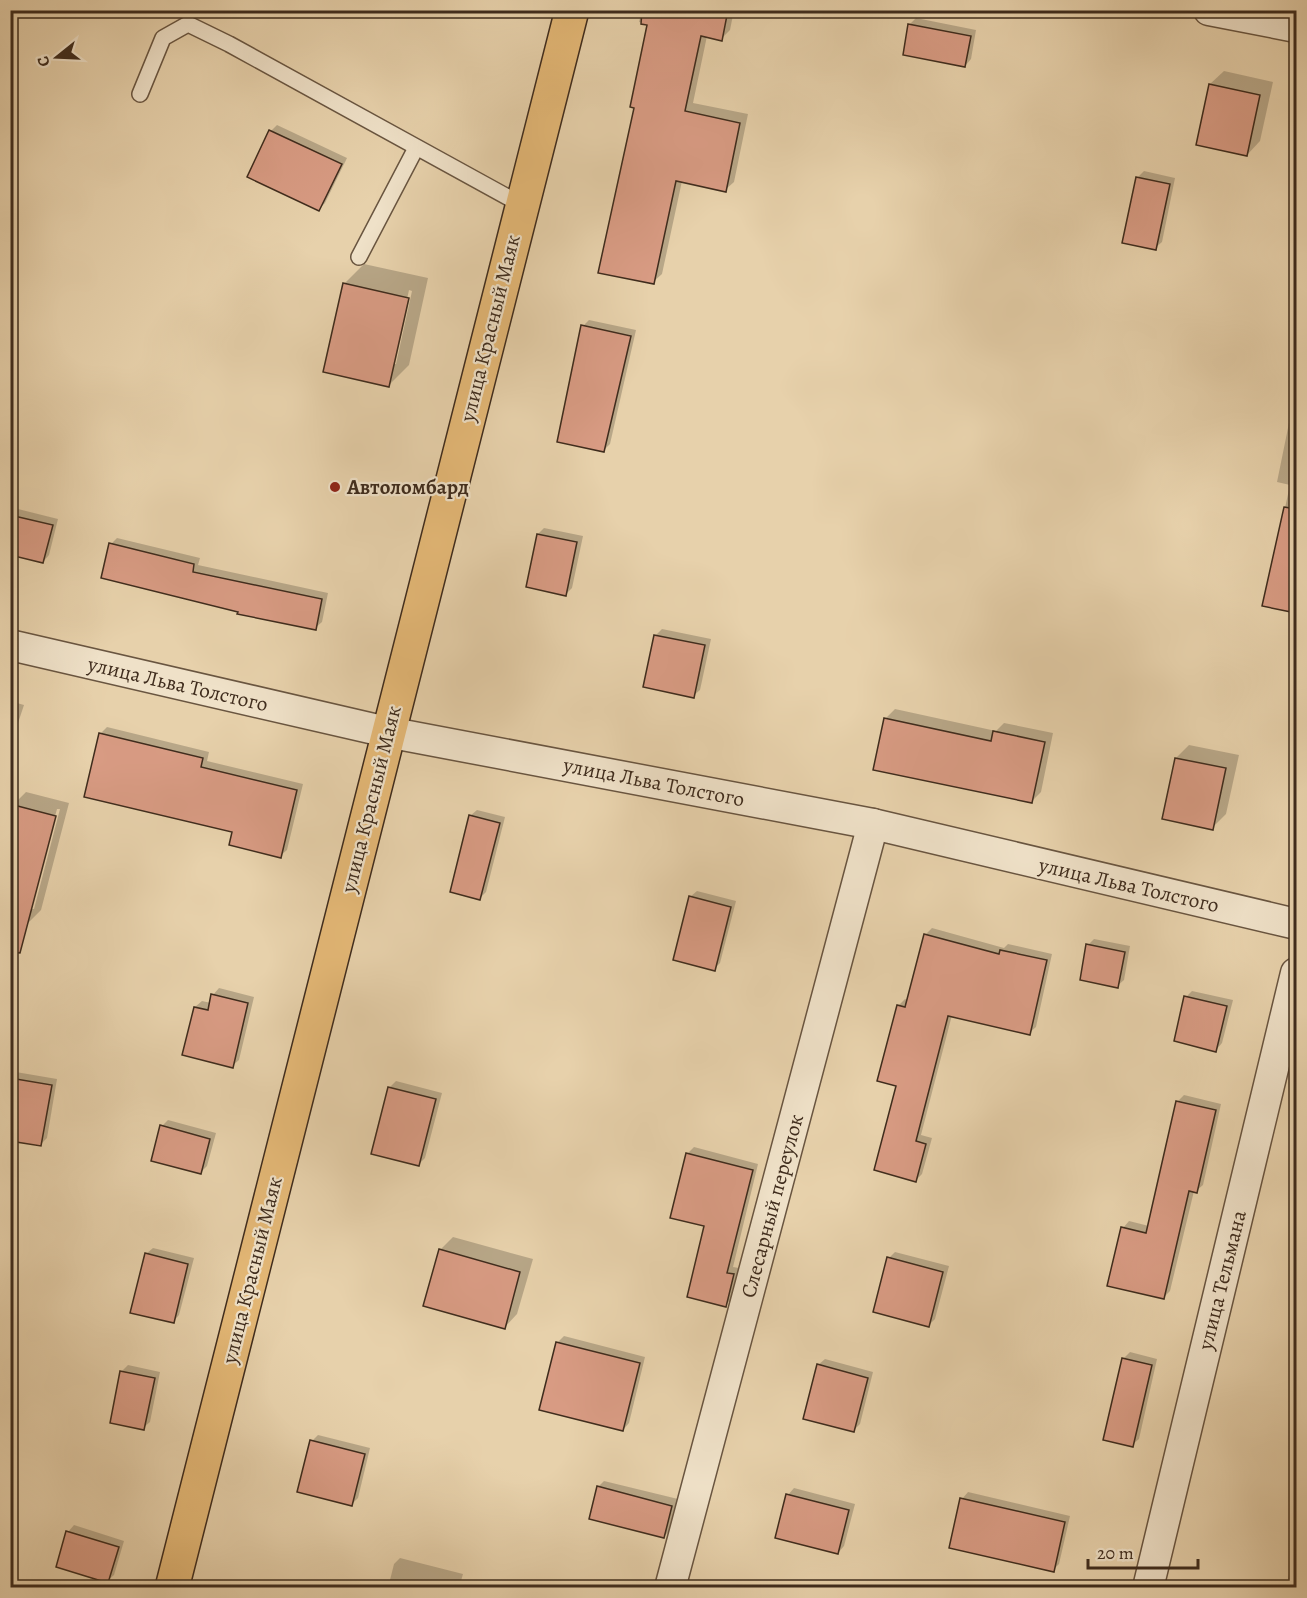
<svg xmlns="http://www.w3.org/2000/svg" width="1307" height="1598" viewBox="0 0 1307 1598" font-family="Alegreya,serif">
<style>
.shadow{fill:#0003;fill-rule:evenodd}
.building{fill:#d89b83;stroke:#3f2c1d;stroke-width:1.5}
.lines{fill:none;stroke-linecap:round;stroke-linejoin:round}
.lane-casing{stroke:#695540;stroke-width:18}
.street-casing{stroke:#695540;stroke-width:33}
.primary-casing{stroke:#3f2c1d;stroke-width:36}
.lane{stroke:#efe1c8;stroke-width:15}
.street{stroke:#efe1c8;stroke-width:30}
.primary{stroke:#e4b876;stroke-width:33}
.poi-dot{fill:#8f2418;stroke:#efe1c8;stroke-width:2}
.labels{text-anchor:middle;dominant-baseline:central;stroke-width:4.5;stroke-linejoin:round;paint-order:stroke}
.street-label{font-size:21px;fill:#3f2c1d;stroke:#efe1c8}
.poi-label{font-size:21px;font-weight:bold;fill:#3f2c1d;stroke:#efe1c8;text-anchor:start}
</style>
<rect width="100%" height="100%" fill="#e7d1ab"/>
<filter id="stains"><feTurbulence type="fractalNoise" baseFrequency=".00333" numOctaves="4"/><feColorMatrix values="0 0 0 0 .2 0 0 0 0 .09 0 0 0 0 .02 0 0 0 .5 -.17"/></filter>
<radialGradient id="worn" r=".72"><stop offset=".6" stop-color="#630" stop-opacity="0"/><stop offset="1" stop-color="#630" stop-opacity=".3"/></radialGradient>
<!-- shadow -->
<g class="shadow">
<polygon points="642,10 734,10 730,30 721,39 707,36 693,103 748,114 734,182 725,190 682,181 662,274 653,282 635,107 649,24 639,22"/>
<polygon points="916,18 976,30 971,59 965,66 904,54 910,24"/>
<polygon points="1224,71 1273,82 1260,141 1247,155 1210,84"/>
<polygon points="277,125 347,158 325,203 319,209 271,131"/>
<polygon points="1144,171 1175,178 1162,242 1155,248 1137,178"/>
<path d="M364,264L428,278L409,365L389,385L344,284ZM409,290L412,291L396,364H393Z"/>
<polygon points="589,320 636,330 610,444 604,450 583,326"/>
<polygon points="1296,416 1296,612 1264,604 1290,485 1277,482 1289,423"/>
<polygon points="10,507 58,519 49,555 43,562 10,554"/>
<polygon points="544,528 583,536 572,588 566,594 538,534"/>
<polygon points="117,538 200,558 198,565 328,593 322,622 315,628 111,544"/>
<polygon points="662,629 711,639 700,690 693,696 656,635"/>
<polygon points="10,701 24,705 10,747"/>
<polygon points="895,709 996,731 1004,723 1053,733 1041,792 1032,801 886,718"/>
<polygon points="107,727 209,752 207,761 303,784 287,850 280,856 234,831 100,734"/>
<polygon points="1189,745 1239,755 1226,814 1212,828 1176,758"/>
<path d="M26,792L69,803L41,910L28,923L13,805ZM57,809H60L34,909H30Z"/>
<polygon points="477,810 505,817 486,892 480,898 470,816"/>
<polygon points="697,891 736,901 720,963 714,969 690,897"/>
<polygon points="932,928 1004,948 1008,944 1052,954 1036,1027 1029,1033 952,1015 921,1135 932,1138 922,1174 916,1180 897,1085 879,1080 899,1005 905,999 908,1000 925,935"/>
<polygon points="1094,939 1130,946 1124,980 1117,986 1088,945"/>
<polygon points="219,988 254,997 239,1060 232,1066 195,1007 202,1001 211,1003 213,995"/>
<polygon points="1192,991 1233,1000 1222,1043 1216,1050 1186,997"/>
<polygon points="10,1071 57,1079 47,1138 40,1145 10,1140"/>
<polygon points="396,1081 442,1093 425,1158 418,1165 389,1088"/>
<polygon points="1184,1095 1221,1104 1203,1185 1196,1191 1194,1191 1170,1291 1164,1297 1123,1228 1129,1221 1149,1226 1178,1101"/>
<polygon points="168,1120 216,1133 207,1166 200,1173 162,1126"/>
<polygon points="694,1147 758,1164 733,1267 739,1268 732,1299 725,1305 687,1154"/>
<polygon points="453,1237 533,1259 517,1314 504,1328 440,1250"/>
<polygon points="153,1248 194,1258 179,1315 173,1322 146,1254"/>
<polygon points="895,1252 949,1266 935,1319 929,1325 889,1258"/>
<polygon points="564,1336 645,1357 629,1423 623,1430 557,1343"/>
<polygon points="1130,1352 1157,1359 1139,1439 1132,1445 1123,1359"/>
<polygon points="825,1359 873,1372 860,1424 854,1430 818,1365"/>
<polygon points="128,1365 160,1372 150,1422 143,1428 122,1371"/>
<polygon points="318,1435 370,1448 358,1498 351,1505 312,1441"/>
<polygon points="604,1481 678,1499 670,1530 664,1537 598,1487"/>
<polygon points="794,1488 855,1504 844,1546 838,1553 788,1495"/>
<polygon points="968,1492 1070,1516 1059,1564 1053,1570 962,1499"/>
<polygon points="74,1525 124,1541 114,1575 107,1581 68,1532"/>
<polygon points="1296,1542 1296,1581 1288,1579"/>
<polygon points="400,1558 463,1574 459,1588 388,1588 394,1564"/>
</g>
<!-- building -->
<g class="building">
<polygon points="642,10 728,10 722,41 701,36 685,111 740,123 726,192 676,181 654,284 598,273 634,108 630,107 647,25 641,24"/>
<polygon points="908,24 971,36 965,67 903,55"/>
<polygon points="1209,84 1260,95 1247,156 1196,145"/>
<polygon points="269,130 342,164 319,211 247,177"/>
<polygon points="1136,177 1170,184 1156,250 1122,243"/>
<polygon points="343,283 409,298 389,387 323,372"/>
<polygon points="581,325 631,336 604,452 557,442"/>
<polygon points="1284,507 1296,509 1296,613 1262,606"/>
<polygon points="10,515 53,525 43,563 10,555"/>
<polygon points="537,534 577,542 566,596 526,587"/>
<polygon points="109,543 194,564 193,572 322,599 316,630 237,614 238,612 101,578"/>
<polygon points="654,635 705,645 694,698 643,687"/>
<polygon points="884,718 991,741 993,731 1045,742 1032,803 873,770"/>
<polygon points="99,733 203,758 201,767 297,790 281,858 229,845 232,832 84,797"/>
<polygon points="1175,758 1226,768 1213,830 1162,819"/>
<polygon points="10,804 56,816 20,953 10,952"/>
<polygon points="469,815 500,823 480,900 450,892"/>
<polygon points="689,896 731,907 715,971 673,960"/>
<polygon points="924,934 999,954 1000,950 1047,960 1030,1035 948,1016 916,1141 926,1144 916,1182 874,1170 896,1086 877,1081 897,1005 905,1007"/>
<polygon points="1086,944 1125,952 1118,988 1080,980"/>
<polygon points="211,994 248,1003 233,1068 182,1055 194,1007 208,1010"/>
<polygon points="1184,996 1227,1006 1216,1052 1174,1041"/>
<polygon points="10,1078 52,1085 41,1146 10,1141"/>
<polygon points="388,1087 436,1099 419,1166 371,1154"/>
<polygon points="1176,1101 1216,1110 1197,1193 1189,1191 1164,1299 1107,1286 1121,1227 1146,1233"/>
<polygon points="160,1125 210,1139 201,1174 151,1161"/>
<polygon points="686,1153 753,1170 727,1273 734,1274 726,1307 687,1297 704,1226 670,1218"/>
<polygon points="439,1249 520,1272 505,1329 423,1306"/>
<polygon points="145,1253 188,1264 174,1323 130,1313"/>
<polygon points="887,1257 943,1272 929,1327 873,1312"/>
<polygon points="556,1342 640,1363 623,1431 539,1410"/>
<polygon points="1122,1358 1152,1365 1133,1447 1103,1440"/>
<polygon points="817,1364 868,1378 854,1432 803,1419"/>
<polygon points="120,1371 155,1378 144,1430 110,1423"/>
<polygon points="310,1440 365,1454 352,1506 297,1492"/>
<polygon points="597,1486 672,1506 664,1538 589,1519"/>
<polygon points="786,1494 849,1510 838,1554 775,1538"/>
<polygon points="960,1498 1065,1522 1054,1572 949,1548"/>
<polygon points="66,1531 119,1547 108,1583 56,1567"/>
</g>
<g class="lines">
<!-- lane casing -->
<g class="lane-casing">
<g id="lane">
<polyline points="140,94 163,38 188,24 229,44 522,205"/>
<polyline points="359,257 416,148"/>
</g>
</g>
<!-- street casing -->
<g class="street-casing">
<g id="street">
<polyline points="1209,10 1296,27"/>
<polyline points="10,645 387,732 873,824 1296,924"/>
<polyline points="670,1588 873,824"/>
<polyline points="1148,1588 1296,973"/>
</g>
</g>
<!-- primary casing -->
<g class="primary-casing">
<polyline id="primary" points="172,1588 572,10"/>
</g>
<!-- lane -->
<use href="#lane" class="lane"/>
<!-- street -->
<use href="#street" class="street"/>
<!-- primary -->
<use href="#primary" class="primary"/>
</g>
<!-- markers -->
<circle class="poi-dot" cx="335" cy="487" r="6"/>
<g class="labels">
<!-- street labels -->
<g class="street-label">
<text transform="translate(490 328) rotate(-76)">улица Красный Маяк</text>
<text transform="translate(178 684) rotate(13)">улица Льва Толстого</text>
<text transform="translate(654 782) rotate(11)">улица Льва Толстого</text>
<text transform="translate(371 799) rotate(-76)">улица Красный Маяк</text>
<text transform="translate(1129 885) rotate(13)">улица Льва Толстого</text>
<text transform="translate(772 1206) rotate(-75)">Слесарный переулок</text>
<text transform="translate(252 1270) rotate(-76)">улица Красный Маяк</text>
<text transform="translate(1222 1280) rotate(-76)">улица Тельмана</text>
</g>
<!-- poi labels -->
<g class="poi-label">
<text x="347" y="487">Автоломбард</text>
</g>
</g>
<!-- margin -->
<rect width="1307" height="1598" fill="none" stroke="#e7d1ab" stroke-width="36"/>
<rect x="12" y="12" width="1283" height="1574" fill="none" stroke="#3f2c1d" stroke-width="3"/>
<rect x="18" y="18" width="1271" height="1562" fill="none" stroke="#3f2c1d" stroke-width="1.5"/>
<!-- north arrow -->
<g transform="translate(57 57) rotate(252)" stroke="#efe1c8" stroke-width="4.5" paint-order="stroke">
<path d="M0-4.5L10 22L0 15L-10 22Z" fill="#3f2c1d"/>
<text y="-9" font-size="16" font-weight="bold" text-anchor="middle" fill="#3f2c1d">С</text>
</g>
<!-- scale -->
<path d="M1088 1559v9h110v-9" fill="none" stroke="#3f2c1d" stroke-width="3"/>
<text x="1097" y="1559" font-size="18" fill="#3f2c1d" stroke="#efe1c8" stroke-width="4.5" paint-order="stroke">20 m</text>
<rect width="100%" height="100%" filter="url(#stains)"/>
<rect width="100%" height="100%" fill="url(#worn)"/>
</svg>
